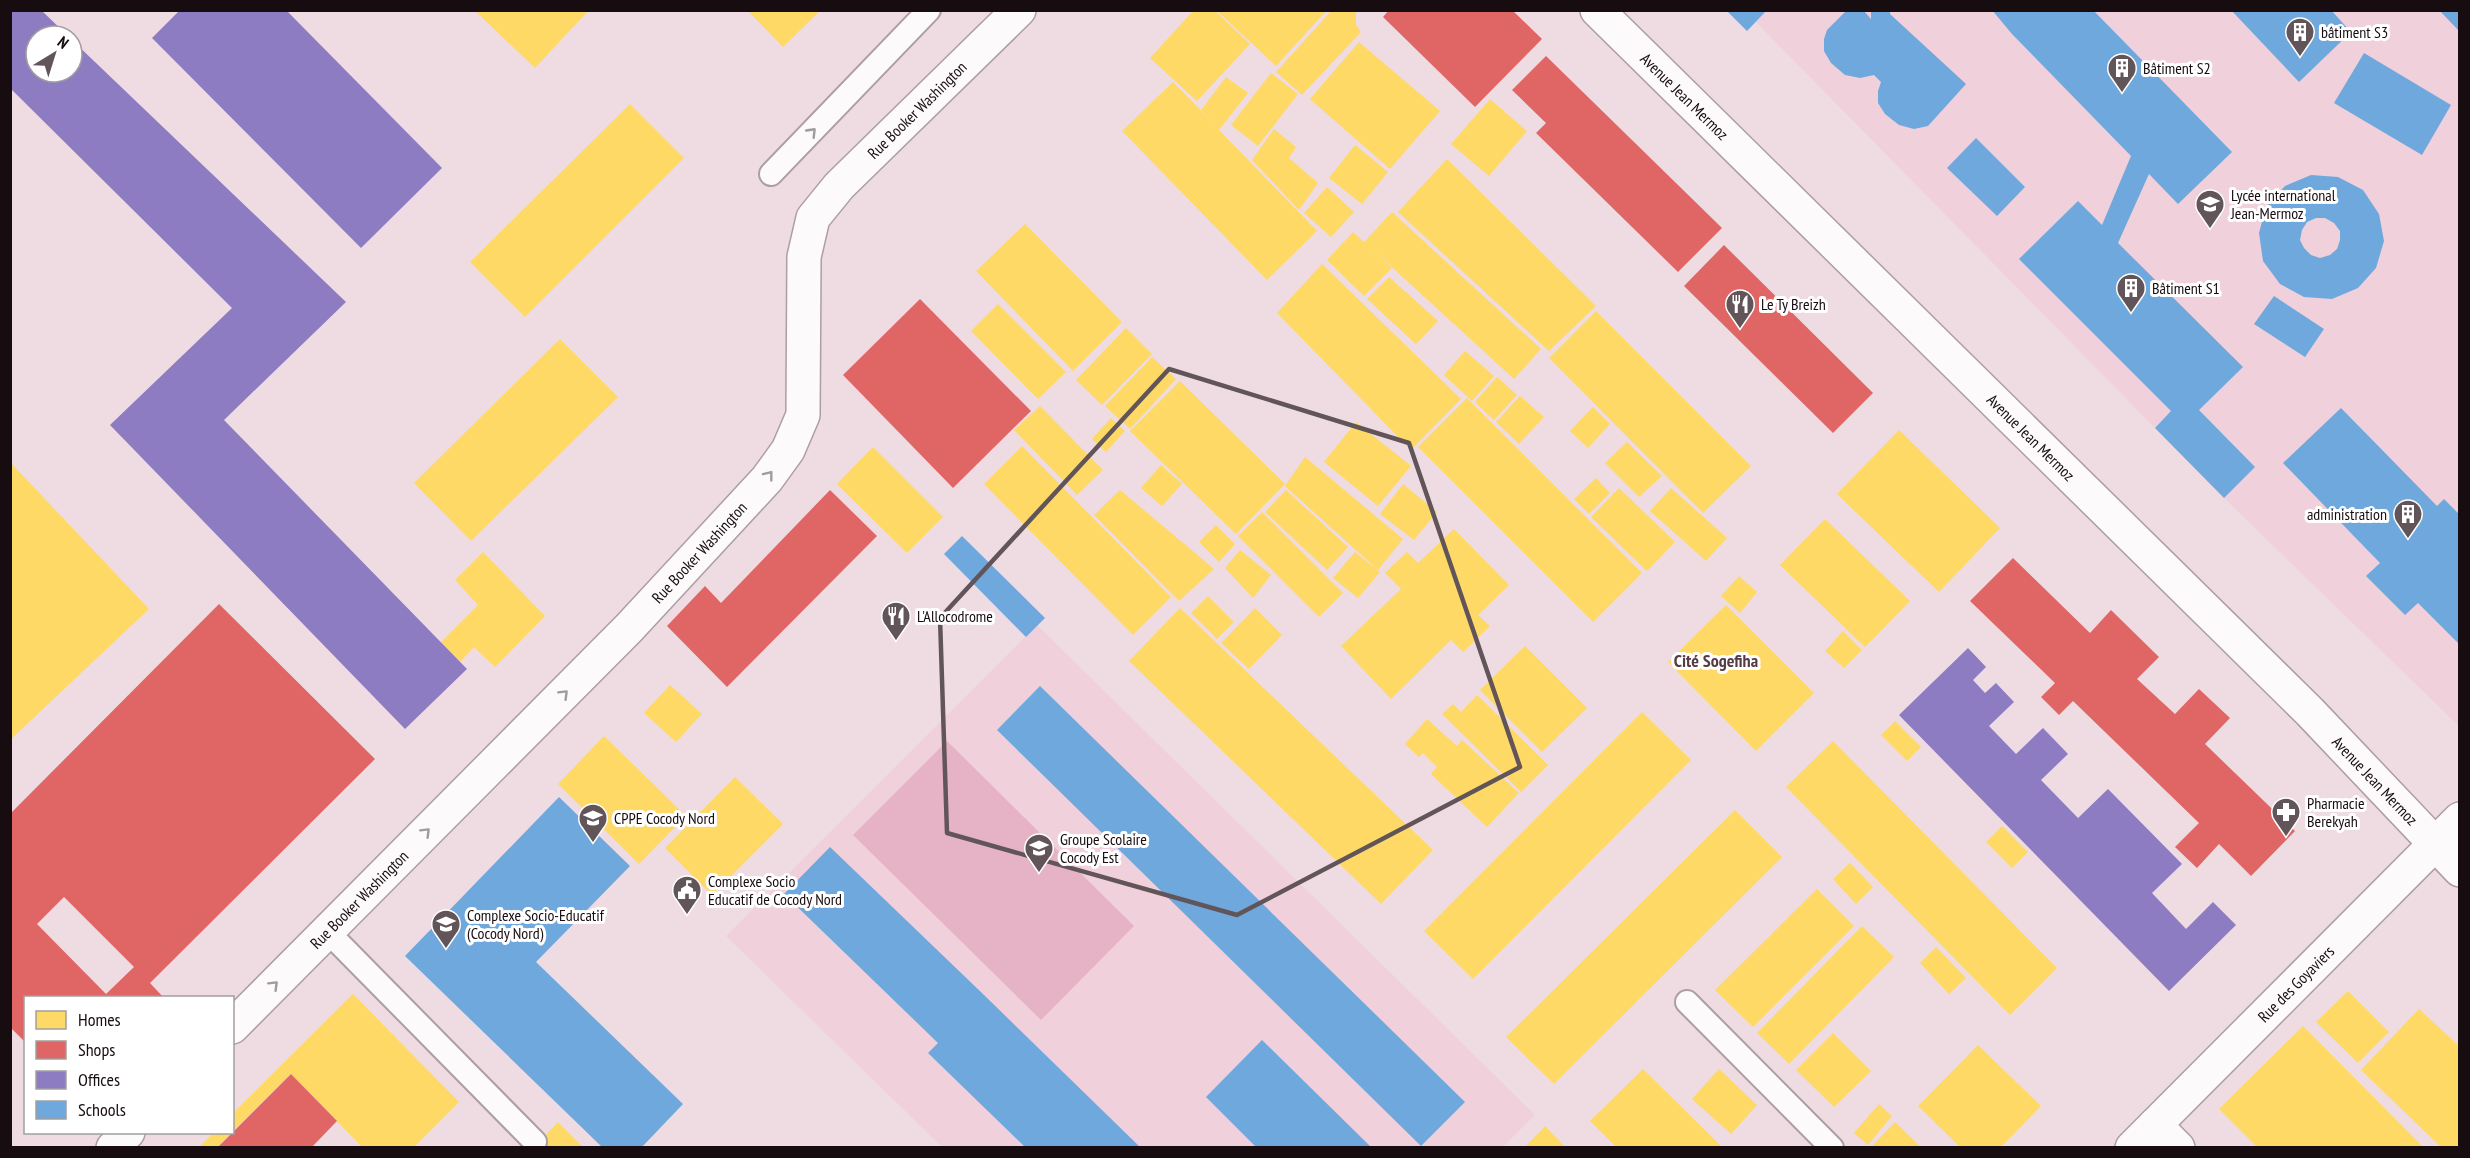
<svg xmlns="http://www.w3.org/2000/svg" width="2470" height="1158" viewBox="0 0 2470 1158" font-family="'PT Sans Narrow',sans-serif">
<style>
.built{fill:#efd0db}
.green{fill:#e6b3c6}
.homes{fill:#ffd966}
.shops{fill:#e06666;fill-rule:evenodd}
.offices{fill:#8e7cc3}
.schools{fill:#6fa8dc;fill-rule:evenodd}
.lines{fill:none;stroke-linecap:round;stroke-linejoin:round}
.service-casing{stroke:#ac9ea3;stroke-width:26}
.minor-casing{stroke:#ac9ea3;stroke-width:36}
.tertiary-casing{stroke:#ac9ea3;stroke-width:36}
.service{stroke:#fcfafb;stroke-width:22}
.minor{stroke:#fcfafb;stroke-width:33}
.tertiary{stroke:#fcfafb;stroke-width:33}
.oneway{stroke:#a09b9d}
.marked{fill:none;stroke:#62555a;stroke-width:4.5;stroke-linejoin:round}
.labels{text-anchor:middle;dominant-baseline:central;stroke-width:6;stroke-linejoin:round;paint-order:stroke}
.poi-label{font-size:16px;fill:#170c10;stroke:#fff;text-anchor:start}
.street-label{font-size:16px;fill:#170c10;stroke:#fff}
.neighbourhood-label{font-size:18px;font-weight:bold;fill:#563b45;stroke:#fff}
</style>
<rect width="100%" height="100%" fill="#eedce2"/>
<!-- built -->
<g class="built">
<polygon points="1726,11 2459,11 2459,726 2224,498 1756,22 1747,31"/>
<polygon points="1037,625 1535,1115 1503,1147 942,1147 726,936"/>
</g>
<!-- green -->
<polygon class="green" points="947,741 1134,926 1041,1020 853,835"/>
<!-- homes -->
<g class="homes">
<polygon points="474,10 589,10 535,68"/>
<polygon points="747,10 821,10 783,47"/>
<polygon points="1194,10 1214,10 1250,44 1197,101 1150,58"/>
<polygon points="1216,10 1327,10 1276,66"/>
<polygon points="1332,10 1356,10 1356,25 1361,32 1302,95 1276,72"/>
<polygon points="1359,42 1440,111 1390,169 1310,99"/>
<polygon points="1271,73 1298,94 1258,146 1231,125"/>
<polygon points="1226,77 1248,93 1219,130 1317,231 1267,280 1122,131 1173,82 1217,127 1201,110"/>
<polygon points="1490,99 1527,131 1489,176 1451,144"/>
<polygon points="630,104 684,158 525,317 470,262"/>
<polygon points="1274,129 1296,147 1289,158 1318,183 1299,210 1252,160"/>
<polygon points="1355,145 1388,172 1362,204 1329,178"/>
<polygon points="1447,159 1596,306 1549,351 1398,212"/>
<polygon points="1327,187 1354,212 1331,237 1304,213"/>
<polygon points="1392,212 1541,349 1514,379 1371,248 1392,268 1364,296 1327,260 1353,232 1364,242"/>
<polygon points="1025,224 1122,322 1073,371 976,271"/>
<polygon points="1322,264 1461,399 1411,450 1277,313"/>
<polygon points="1389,277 1438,321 1416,344 1367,299"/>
<polygon points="998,304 1066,372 1038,399 971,331"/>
<polygon points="1596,311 1751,466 1703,513 1549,358"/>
<polygon points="1126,328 1152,354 1102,405 1076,380"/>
<polygon points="560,339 618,397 471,541 414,483"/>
<polygon points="1465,351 1494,376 1472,401 1444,375"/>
<polygon points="1152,357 1176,379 1130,429 1105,406"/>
<polygon points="1497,377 1517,395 1494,420 1475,402"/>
<polygon points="1180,381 1285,484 1236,534 1130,431"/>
<polygon points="1520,396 1544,417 1519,444 1496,422"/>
<polygon points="1467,398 1642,573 1593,622 1418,447"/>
<polygon points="1040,406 1103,470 1077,495 1014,430"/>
<polygon points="1593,407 1610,424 1588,448 1570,431"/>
<polygon points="1111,418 1125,431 1106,452 1092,439"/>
<polygon points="1356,422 1411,466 1378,506 1324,462"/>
<polygon points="1899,430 2000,528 1939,592 1837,494"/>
<polygon points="1627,442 1662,476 1639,497 1605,463"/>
<polygon points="1022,446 1171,597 1133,635 984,484"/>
<polygon points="873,447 943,517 907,553 837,484"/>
<polygon points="1305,457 1403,539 1378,570 1285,486"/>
<polygon points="10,462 149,609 10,740"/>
<polygon points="1161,465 1182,484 1162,506 1141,488"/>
<polygon points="1596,478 1610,493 1589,514 1574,499"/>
<polygon points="1403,484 1437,512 1414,540 1380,514"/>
<polygon points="1619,488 1675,542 1647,571 1591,517"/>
<polygon points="1671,488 1727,538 1706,561 1650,511"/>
<polygon points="1120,490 1214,569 1179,601 1094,515"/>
<polygon points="1286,490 1348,547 1327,570 1265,512"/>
<polygon points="1262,512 1343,593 1319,617 1238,536"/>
<polygon points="1825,519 1910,601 1865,647 1780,565"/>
<polygon points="1216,525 1235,544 1219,562 1199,542"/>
<polygon points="1454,529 1509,585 1478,615 1490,626 1463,652 1451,640 1391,699 1341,646 1401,589 1385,573 1407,552 1418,563"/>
<polygon points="1240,550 1271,575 1253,598 1225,568"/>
<polygon points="483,552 545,616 495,667 474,647 460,662 440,643 478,605 455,580"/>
<polygon points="1355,552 1380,572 1358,598 1333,578"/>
<polygon points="1739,576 1757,592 1740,613 1721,596"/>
<polygon points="1208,596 1234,622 1217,639 1191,613"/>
<polygon points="1726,605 1814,693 1756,751 1668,662"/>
<polygon points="1180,608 1433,850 1381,904 1129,661"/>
<polygon points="1255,608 1282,635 1249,669 1221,643"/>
<polygon points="1843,631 1862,650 1844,668 1825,651"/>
<polygon points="1525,646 1587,708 1542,752 1480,690"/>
<polygon points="670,685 702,714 676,742 644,713"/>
<polygon points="1477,695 1548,765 1521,792 1442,714 1453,704 1461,712"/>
<polygon points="1642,712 1691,760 1473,979 1424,931"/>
<polygon points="1427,719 1457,746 1462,740 1519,793 1487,827 1431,774 1437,767 1423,753 1419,757 1405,744"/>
<polygon points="1895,721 1921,747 1907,761 1881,735"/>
<polygon points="604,736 686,816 639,864 558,784"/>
<polygon points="1833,741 2057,968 2010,1015 1786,787"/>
<polygon points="735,777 783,824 712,895 665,848"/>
<polygon points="1735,810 1782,857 1554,1084 1506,1037"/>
<polygon points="2002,826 2028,852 2012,868 1986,842"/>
<polygon points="1850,863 1873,887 1856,904 1833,879"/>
<polygon points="1817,889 1854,926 1753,1027 1715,990"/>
<polygon points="1862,926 1894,957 1789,1064 1757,1033"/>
<polygon points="1936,947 1966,978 1949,994 1920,963"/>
<polygon points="2348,991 2389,1032 2358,1063 2316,1022"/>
<polygon points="353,994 459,1102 413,1148 363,1148 291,1074 232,1132 232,1114"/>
<polygon points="2419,1009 2460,1047 2459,1148 2442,1148 2361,1070"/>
<polygon points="2303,1026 2424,1148 2258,1148 2219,1109"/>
<polygon points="1833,1033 1871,1071 1834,1107 1796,1070"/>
<polygon points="1978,1045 2041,1106 2000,1148 1961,1148 1918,1106"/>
<polygon points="1643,1069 1723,1148 1617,1148 1590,1121"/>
<polygon points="1719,1069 1757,1105 1731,1134 1692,1099"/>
<polygon points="1879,1104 1892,1116 1868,1145 1854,1133"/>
<polygon points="558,1122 584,1148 534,1148"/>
<polygon points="1895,1122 1922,1148 1875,1148 1873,1145"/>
<polygon points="1545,1126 1566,1148 1524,1148"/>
<polygon points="214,1132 232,1132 217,1148 198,1148"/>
</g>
<!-- shops -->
<g class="shops">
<polygon points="1389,10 1512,10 1542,39 1475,107 1383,17"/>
<polygon points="1546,56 1722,228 1678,272 1536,133 1546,123 1512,90"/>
<polygon points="1724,245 1873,393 1833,433 1684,286"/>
<polygon points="920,299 1031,411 953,488 843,375"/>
<polygon points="830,490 877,536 727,687 667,626 705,586 721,603"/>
<polygon points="2013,558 2090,633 2111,610 2159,657 2137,679 2175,714 2199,689 2230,718 2205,744 2295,831 2251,876 2219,844 2197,868 2175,847 2199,823 2073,701 2059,715 2041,697 2055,683 1970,601"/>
<path d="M219,604L375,759L150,983L164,998H26V1043L10,1027V814ZM64,897L134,967L106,994L37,924Z"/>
<polygon points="291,1074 337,1121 311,1148 217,1148"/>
</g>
<!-- offices -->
<g class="offices">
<polygon points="10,10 41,10 68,36 36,36 36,72 72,72 72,40 346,302 224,420 467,669 405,729 110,425 232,308 10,88"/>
<polygon points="180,10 286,10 442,168 361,248 152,38"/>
<polygon points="1968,648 1986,667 1973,680 1985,693 1996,683 2014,702 1989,726 2016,754 2043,728 2068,754 2041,780 2078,818 2108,789 2182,864 2152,893 2186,929 2213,902 2236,925 2169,991 1899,715"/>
</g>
<!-- schools -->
<g class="schools">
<polygon points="1726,10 1767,10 1747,31"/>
<polygon points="1847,10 1863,10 1871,19 1871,10 1890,10 1890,14 1966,84 1928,126 1914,129 1899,125 1885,114 1878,103 1878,91 1881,82 1874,75 1860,78 1845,75 1831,63 1824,51 1824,39 1827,30"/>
<polygon points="1992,10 2093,10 2232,152 2178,204 2149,174 2118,243 2243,367 2199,410 2255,467 2224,498 2155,428 2171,411 2019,259 2078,201 2102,225 2131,156 2012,34"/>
<polygon points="2231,10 2331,10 2351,32 2299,82"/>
<polygon points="2439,10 2460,10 2460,32"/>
<polygon points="2364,53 2451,105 2422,155 2334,103"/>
<polygon points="1976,138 2025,187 1997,216 1947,168"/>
<path d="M2311,175L2338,177L2363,190L2379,214L2384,241L2376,268L2358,288L2332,299L2304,297L2280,284L2263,261L2259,233L2266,207L2285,186ZM2316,218H2325L2334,223L2340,231V240L2337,249L2330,255L2320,258L2311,255L2304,248L2300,240L2302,230L2307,222Z"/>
<polygon points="2274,296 2324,329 2305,357 2254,324"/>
<polygon points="2341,408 2437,506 2444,499 2460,515 2460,645 2418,603 2405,615 2366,576 2380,563 2283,463"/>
<polygon points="962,536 1045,618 1026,637 944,554"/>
<polygon points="1040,686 1465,1102 1421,1146 997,730"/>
<polygon points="559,797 630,866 536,962 683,1104 641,1148 603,1148 405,956"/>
<polygon points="830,847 984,995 1141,1148 1026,1148 928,1053 938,1043 784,894"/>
<polygon points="1262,1040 1372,1148 1257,1148 1206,1097"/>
</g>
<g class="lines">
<!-- service casing -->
<g class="service-casing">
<g id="service">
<polyline points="771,174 929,10"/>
<polyline points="327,931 535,1142"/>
<polyline points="1687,1002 1832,1148"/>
</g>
</g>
<!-- minor casing -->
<g class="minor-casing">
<g id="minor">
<path id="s1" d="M1597,10L2310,712L2460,870"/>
<polyline points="2155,1125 2178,1148"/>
<path id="s2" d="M2132,1148L2460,819"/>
</g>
</g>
<!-- tertiary casing -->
<g class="tertiary-casing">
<g id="tertiary">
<path id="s3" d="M232,1027L629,628L767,479L788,450L803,415L804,257L813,218L839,186L1019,10"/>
<polyline points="113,1148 128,1132"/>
</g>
</g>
<!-- service -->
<use href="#service" class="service"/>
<!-- minor -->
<use href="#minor" class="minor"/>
<!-- tertiary -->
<use href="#tertiary" class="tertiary"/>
</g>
<!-- one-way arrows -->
<defs><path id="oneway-chevron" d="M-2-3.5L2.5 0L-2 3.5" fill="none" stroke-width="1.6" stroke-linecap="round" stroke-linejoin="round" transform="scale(1.5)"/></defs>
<g class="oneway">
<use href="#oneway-chevron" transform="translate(812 132) rotate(-46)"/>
<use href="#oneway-chevron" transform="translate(769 475) rotate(-52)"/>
<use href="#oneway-chevron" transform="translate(564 694) rotate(-45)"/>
<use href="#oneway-chevron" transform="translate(426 832) rotate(-45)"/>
<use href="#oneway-chevron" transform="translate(274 985) rotate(-45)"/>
</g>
<!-- marked area -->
<path class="marked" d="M1169,369L1409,443L1520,767L1237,915L947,833L940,618Z"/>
<!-- icons -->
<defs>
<g id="building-pin" transform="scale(1.5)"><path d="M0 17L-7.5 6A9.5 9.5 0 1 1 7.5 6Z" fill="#62555a" stroke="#fff"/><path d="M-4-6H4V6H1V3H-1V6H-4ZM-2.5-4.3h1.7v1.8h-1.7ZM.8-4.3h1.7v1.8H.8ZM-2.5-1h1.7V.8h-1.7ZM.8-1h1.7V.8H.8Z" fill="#fff"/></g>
<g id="school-pin" transform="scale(1.5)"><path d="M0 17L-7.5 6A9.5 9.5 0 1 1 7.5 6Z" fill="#62555a" stroke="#fff"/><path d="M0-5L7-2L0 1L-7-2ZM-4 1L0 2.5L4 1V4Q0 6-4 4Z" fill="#fff"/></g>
<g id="restaurant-pin" transform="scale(1.5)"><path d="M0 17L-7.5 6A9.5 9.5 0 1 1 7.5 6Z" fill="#62555a" stroke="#fff"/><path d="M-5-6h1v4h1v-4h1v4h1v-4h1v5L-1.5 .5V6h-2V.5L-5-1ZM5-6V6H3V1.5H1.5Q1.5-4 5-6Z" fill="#fff"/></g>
<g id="pharmacy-pin" transform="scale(1.5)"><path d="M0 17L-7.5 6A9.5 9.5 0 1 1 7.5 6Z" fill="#62555a" stroke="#fff"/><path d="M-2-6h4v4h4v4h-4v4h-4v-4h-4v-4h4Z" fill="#fff"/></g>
<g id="civic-pin" transform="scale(1.5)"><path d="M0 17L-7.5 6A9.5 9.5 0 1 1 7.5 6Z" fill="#62555a" stroke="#fff"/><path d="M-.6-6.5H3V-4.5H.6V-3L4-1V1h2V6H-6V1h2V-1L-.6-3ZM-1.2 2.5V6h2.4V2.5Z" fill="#fff"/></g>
</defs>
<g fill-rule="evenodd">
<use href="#building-pin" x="2300" y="32"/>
<use href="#building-pin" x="2122" y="68"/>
<use href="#school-pin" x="2210" y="204"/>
<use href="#building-pin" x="2131" y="288"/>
<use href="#restaurant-pin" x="1740" y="304"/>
<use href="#building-pin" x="2408" y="514"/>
<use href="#restaurant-pin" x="896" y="616"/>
<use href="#pharmacy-pin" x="2286" y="812"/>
<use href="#school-pin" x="593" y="818"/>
<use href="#school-pin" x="1039" y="848"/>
<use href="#civic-pin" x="687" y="890"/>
<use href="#school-pin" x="446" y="924"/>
</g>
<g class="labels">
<!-- poi labels -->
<g class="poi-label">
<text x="2321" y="32">bâtiment S3</text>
<text x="2143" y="68">Bâtiment S2</text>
<text x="2231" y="195">Lycée international<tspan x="2231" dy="18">Jean-Mermoz</tspan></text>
<text x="2152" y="288">Bâtiment S1</text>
<text x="1761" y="304">Le Ty Breizh</text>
<text x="2387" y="514" text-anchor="end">administration</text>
<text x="917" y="616">L'Allocodrome</text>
<text x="2307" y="803">Pharmacie<tspan x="2307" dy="18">Berekyah</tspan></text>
<text x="614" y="818">CPPE Cocody Nord</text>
<text x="1060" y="839">Groupe Scolaire<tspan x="1060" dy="18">Cocody Est</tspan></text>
<text x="708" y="881">Complexe Socio<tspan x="708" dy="18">Educatif de Cocody Nord</tspan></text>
<text x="467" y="915">Complexe Socio-Educatif<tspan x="467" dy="18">(Cocody Nord)</tspan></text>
</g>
<!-- street labels -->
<g class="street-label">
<text stroke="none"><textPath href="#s1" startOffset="123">Avenue Jean Mermoz</textPath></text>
<text stroke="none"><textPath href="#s3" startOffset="1188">Rue Booker Washington</textPath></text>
<text stroke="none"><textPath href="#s1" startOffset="609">Avenue Jean Mermoz</textPath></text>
<text stroke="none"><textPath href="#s3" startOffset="666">Rue Booker Washington</textPath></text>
<text stroke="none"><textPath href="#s1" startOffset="1095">Avenue Jean Mermoz</textPath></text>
<text stroke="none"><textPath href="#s3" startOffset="180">Rue Booker Washington</textPath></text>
<text stroke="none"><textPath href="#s2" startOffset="232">Rue des Goyaviers</textPath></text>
</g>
<!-- neighbourhood labels -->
<g class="neighbourhood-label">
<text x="1716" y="660">Cité Sogefiha</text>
</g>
</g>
<!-- border -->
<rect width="2470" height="1158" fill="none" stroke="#170c10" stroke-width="24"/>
<!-- legend -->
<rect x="24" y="996" width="210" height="138" fill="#ffffff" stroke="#a29e9f" stroke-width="1.5"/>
<rect x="36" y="1011" width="30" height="18" fill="#ffd966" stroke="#a29e9f" stroke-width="1.5"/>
<text x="78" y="1026" font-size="18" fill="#170c10">Homes</text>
<rect x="36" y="1041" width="30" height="18" fill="#e06666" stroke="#a29e9f" stroke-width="1.5"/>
<text x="78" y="1056" font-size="18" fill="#170c10">Shops</text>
<rect x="36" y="1071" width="30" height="18" fill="#8e7cc3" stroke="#a29e9f" stroke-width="1.5"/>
<text x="78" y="1086" font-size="18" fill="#170c10">Offices</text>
<rect x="36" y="1101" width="30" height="18" fill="#6fa8dc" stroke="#a29e9f" stroke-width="1.5"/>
<text x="78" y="1116" font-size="18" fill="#170c10">Schools</text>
<!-- north arrow -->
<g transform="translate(54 54) rotate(38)"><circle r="28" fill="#ffffff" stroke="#a29e9f" stroke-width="1.5"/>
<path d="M0-4.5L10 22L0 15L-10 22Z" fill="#62555a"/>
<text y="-9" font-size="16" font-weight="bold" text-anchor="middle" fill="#170c10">N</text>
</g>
</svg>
